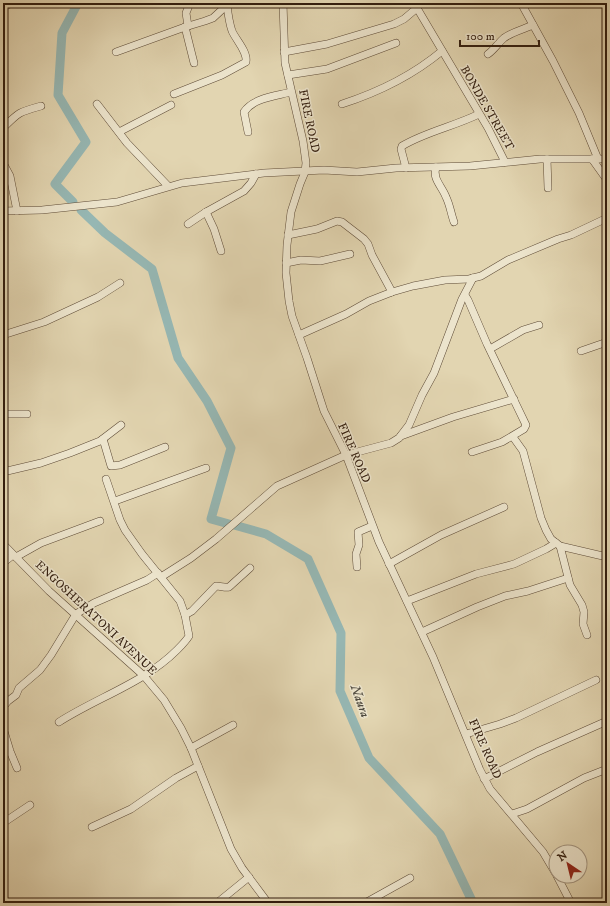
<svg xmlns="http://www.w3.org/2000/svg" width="610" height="906" viewBox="0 0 610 906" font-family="'IM FELL DW Pica',serif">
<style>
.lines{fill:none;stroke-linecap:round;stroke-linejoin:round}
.river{stroke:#96b7b3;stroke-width:9}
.minor-casing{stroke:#5e4b37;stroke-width:8}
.minor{stroke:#ece4cc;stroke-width:7}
.labels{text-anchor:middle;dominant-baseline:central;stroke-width:3;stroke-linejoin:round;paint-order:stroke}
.street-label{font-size:12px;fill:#321d0e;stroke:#ece4cc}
.water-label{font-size:13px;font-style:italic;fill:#504b40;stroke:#ece4cc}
</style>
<rect width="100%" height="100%" fill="#e2d5b1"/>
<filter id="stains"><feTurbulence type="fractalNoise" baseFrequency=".005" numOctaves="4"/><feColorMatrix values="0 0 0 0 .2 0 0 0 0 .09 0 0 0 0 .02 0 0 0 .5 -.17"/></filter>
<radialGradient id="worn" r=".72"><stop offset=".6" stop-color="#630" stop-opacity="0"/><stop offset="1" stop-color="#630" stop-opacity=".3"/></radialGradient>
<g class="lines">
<!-- river -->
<g class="river">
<polyline points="73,202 55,184 86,142 58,95 62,33 78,3"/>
<polyline points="81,210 105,233 152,269 178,358 207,401 231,448 211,519 229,524"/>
<polyline points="234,525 266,534 308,559 341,633 340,691 369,758 440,834 473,903"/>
</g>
<!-- minor casing -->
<g class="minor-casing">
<g id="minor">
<polyline points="7,3 8,5"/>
<polyline points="283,3 285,63 303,141 306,163 305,172 300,184 291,212 287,245 286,273 289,301 292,316 307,358 324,411 346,455 379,542 433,657 480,770 490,789 543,852 556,874"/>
<polyline points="414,3 488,128 505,162"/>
<polyline points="521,3 553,61 579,113 598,159"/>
<polyline points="188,26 186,13 190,3"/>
<polyline points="185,27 194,63"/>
<polyline points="116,52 185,27 205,21 213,18 227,5 233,3"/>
<polyline points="284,52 327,44 394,24 404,19 417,8"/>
<path d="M488,54C495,49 498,43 504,38C512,32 524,29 533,25"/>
<polyline points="288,75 327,69 396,43"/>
<path d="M174,94L222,75L246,62C248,52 236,40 232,31C229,22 228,14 227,5"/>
<polyline points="97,104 127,143 168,186"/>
<path d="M342,104C379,92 412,76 442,51"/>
<path d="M3,128C19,112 19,112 41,106"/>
<polyline points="119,132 171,105"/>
<path d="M248,132L244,112C253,98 276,96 291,92"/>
<polyline points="547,159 548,188"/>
<polyline points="592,159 607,180"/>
<polyline points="3,163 10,176 17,211"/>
<path d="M436,167C432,179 442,186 446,197C450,205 451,214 454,222"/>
<path d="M406,168L401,149L402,146C425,132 455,126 479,114"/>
<polyline points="3,211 42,210 117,202 182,183 264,173 324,170 357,172 396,168 470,166 540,159 607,159"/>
<polyline points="206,212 214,229 221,251"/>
<polyline points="188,224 206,212 244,191 251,183 256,174"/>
<polyline points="288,235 317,229 337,221 342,222 364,239 368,244 372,255 392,292"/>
<polyline points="286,263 301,260 320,261 350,254"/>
<polyline points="465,295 468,300 487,344 526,425 524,429 502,442 472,452"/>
<polyline points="3,335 44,322 98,297 120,283"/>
<polyline points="299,335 346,314 369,301 392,292 413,286 445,280 469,279 481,276 508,260 558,239 571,235 607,218"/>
<polyline points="490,349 523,330 539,325"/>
<polyline points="581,351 607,342"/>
<polyline points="3,414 27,414"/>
<polyline points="3,430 3,455"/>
<polyline points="401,436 453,417 514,399"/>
<polyline points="513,437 523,451 541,518 546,530 551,539 560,546 607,557"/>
<polyline points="103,439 111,466 120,465 165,447"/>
<polyline points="3,472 41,463 70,453 100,441 121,425"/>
<polyline points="115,501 206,468"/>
<polyline points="3,544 49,591 144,676 164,700 181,728 191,748 231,849 242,868 268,903"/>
<polyline points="560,546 570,585 582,605 584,612 583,624 587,635"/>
<polyline points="16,557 41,543 100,521"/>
<polyline points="3,563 13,555"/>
<polyline points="389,564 441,535 504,507"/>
<polyline points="357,567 356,554 359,545 358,532 372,526"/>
<polyline points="161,577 191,558 216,539 277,486 346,455 391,443 399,438 409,425 422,395 434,373 462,299 473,278"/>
<polyline points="407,601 476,574 514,564 546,549 556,543"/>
<path d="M185,615L192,611L216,586C221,586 225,588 229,587L250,568"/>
<polyline points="422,632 477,607 505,596 528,591 568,578"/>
<polyline points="3,707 8,701 16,695 19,688 40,670 51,655 76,614 94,603 147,580 158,573"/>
<path d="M59,722C98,697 144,683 177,650C181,646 186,641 189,636L185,615L180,601L142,554L125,530L120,520L106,479"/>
<polyline points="3,728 10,751 17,768"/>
<polyline points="466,734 500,724 516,718 596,680"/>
<polyline points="191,748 233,725"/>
<polyline points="484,779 537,752 607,721"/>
<polyline points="512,814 527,809 584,778 607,769"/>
<polyline points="3,823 30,805"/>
<polyline points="92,827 131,809 176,778 198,766"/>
<polyline points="557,876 571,903"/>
<polyline points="217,903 249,877"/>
<polyline points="365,903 410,878"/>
</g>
</g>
<!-- minor -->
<use href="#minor" class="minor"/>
</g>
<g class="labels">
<!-- street labels -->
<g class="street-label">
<text transform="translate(487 108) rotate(60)">BONDE STREET</text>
<text transform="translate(309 121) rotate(78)">FIRE ROAD</text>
<text transform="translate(354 453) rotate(66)">FIRE ROAD</text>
<text transform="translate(96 618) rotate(43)">ENGOSHERATONI AVENUE</text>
<text transform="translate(485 749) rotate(66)">FIRE ROAD</text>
</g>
<!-- water labels -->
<g class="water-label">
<text transform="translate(360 701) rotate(70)">Naura</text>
</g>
</g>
<!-- margin -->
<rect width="610" height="906" fill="none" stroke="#e2d5b1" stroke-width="16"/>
<rect x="4" y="4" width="602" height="898" fill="none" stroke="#321d0e" stroke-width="2"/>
<rect x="8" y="8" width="594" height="890" fill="none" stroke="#321d0e"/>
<!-- north arrow -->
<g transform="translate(568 864) rotate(325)"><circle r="19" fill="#ece4cc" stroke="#a29480"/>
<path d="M0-3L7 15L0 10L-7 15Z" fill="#8f2418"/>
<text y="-6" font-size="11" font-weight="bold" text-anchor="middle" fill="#321d0e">N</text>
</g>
<!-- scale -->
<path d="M460 40v6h79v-6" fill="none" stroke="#321d0e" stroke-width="2"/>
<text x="466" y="40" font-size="12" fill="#321d0e" stroke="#ece4cc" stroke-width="3" paint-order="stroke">100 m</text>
<rect width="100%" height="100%" filter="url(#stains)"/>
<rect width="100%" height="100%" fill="url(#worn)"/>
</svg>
